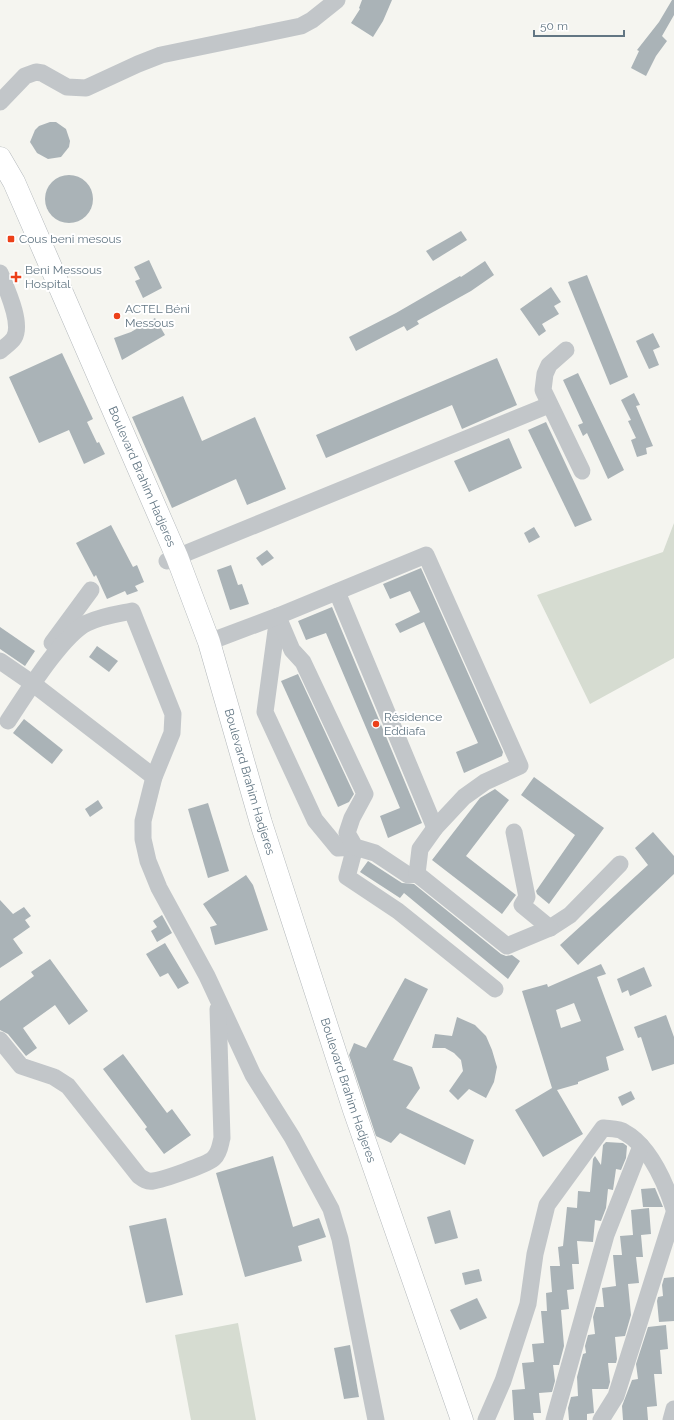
<svg xmlns="http://www.w3.org/2000/svg" width="674" height="1420" viewBox="0 0 674 1420" font-family="Raleway,sans-serif">
<style>
.green{fill:#d6dcd1}
.building{fill:#aab3b7;fill-rule:evenodd}
.lines{fill:none;stroke-linecap:round;stroke-linejoin:round}
.major-casing{stroke:#b3b8bb;stroke-width:23}
.minor{stroke:#c2c6c9;stroke-width:17}
.major{stroke:#fff;stroke-width:22}
.poi-dot{fill:#ec4019;stroke:#fff;stroke-width:1.5}
.labels{text-anchor:middle;dominant-baseline:central;stroke-width:4;stroke-linejoin:round;paint-order:stroke}
.poi-label{font-size:12px;fill:#627683;stroke:#fff;text-anchor:start}
.street-label{font-size:12px;fill:#627683;stroke:#fff}
</style>
<rect width="100%" height="100%" fill="#f5f5f0"/>
<!-- green -->
<g class="green">
<polygon points="674,523 674,658 590,704 537,595 663,552"/>
<polygon points="238,1323 256,1420 191,1420 175,1335"/>
</g>
<!-- building -->
<g class="building">
<polygon points="362,0 392,0 383,21 373,37 351,23 360,9 359,8"/>
<polygon points="672,0 674,0 674,15 662,36 667,41 656,56 646,76 631,68 639,51 637,50 659,22"/>
<polygon points="50,122 56,122 66,129 70,141 69,147 61,157 48,159 37,153 30,142 35,130 39,126"/>
<circle cx="69" cy="199" r="24"/>
<polygon points="461,231 467,240 433,261 426,251"/>
<polygon points="149,260 162,288 143,298 135,281 140,279 134,267"/>
<polygon points="485,261 494,275 471,291 417,321 419,324 407,331 404,326 356,351 349,337 396,313 460,276 461,277"/>
<polygon points="587,275 628,377 610,385 568,282"/>
<polygon points="551,287 561,302 554,306 559,314 542,324 546,331 539,336 520,309"/>
<polygon points="155,318 165,335 122,360 114,338 131,332"/>
<polygon points="653,333 660,347 653,350 659,365 649,369 636,341"/>
<polygon points="62,353 93,419 87,422 97,443 99,442 105,454 84,464 69,430 39,443 9,377"/>
<polygon points="497,358 517,405 462,429 452,405 326,458 316,435"/>
<polygon points="578,373 624,470 608,479 587,433 583,436 578,425 583,423 563,380"/>
<polygon points="634,393 640,405 636,406 653,446 646,448 647,454 637,457 631,440 636,438 628,421 631,420 621,400"/>
<polygon points="183,396 202,441 255,417 286,489 247,505 236,479 172,508 132,417"/>
<polygon points="546,422 592,520 575,527 528,430"/>
<polygon points="509,438 522,468 469,492 454,461"/>
<polygon points="111,525 133,567 137,565 144,582 135,586 138,591 127,595 125,591 107,599 96,575 94,577 76,543"/>
<polygon points="534,527 540,537 529,543 524,533"/>
<polygon points="267,550 274,558 262,566 256,558"/>
<polygon points="231,565 238,585 242,584 249,604 230,610 217,570"/>
<polygon points="421,568 503,752 502,756 464,773 456,752 478,743 424,622 400,633 395,624 420,612 410,591 390,599 383,584"/>
<polygon points="332,607 422,823 388,838 380,816 400,808 326,633 306,640 298,621"/>
<polygon points="0,627 35,651 25,666 0,649"/>
<polygon points="97,646 118,661 109,672 89,657"/>
<polygon points="298,674 354,794 349,802 338,807 281,681"/>
<polygon points="24,719 63,750 52,764 13,733"/>
<polygon points="534,777 604,828 549,904 537,894 536,891 575,835 521,795"/>
<polygon points="495,789 509,800 466,856 516,895 502,914 432,860 480,798"/>
<polygon points="98,800 103,808 90,817 85,809"/>
<polygon points="208,803 229,871 208,878 188,809"/>
<polygon points="653,832 674,856 674,874 578,965 560,945 648,865 635,848"/>
<polygon points="368,861 402,883 414,884 501,954 506,956 512,955 520,961 508,979 404,893 400,898 360,872"/>
<polygon points="246,875 253,885 268,930 215,945 210,927 217,925 203,904"/>
<polygon points="0,900 13,914 24,907 31,916 25,920 30,927 13,939 23,953 0,968"/>
<polygon points="162,915 172,933 157,942 151,931 157,927 153,921"/>
<polygon points="165,943 189,983 178,989 168,973 160,977 146,954"/>
<polygon points="50,959 88,1011 69,1025 55,1005 23,1028 37,1048 26,1056 8,1034 0,1030 0,1001 34,976 31,972"/>
<path d="M601,964L606,974L597,977L624,1050L606,1057L609,1070L578,1082V1084L557,1090L583,1134L543,1157L515,1110L552,1088L522,991L547,984L548,987ZM574,1003L581,1021L561,1028L556,1010Z"/>
<polygon points="644,967 652,986 630,996 628,990 622,993 617,979"/>
<polygon points="405,978 428,989 393,1060 412,1067 420,1088 406,1108 474,1140 465,1165 400,1133 391,1143 376,1136 349,1055 354,1043 366,1048"/>
<polygon points="666,1015 674,1037 674,1064 652,1071 641,1037 638,1038 634,1027"/>
<polygon points="457,1017 475,1025 486,1036 492,1050 497,1067 494,1082 486,1098 469,1089 458,1100 449,1091 463,1071 461,1060 454,1053 445,1048 432,1048 435,1034 452,1036"/>
<polygon points="123,1054 167,1113 172,1109 191,1135 164,1154 145,1129 147,1127 103,1069"/>
<polygon points="631,1091 635,1099 622,1106 618,1097"/>
<polygon points="606,1142 623,1143 627,1146 626,1158 621,1170 616,1169 613,1190 608,1189 606,1208 601,1221 595,1220 593,1242 577,1241 579,1264 572,1264 574,1289 567,1290 569,1309 561,1310 564,1346 559,1365 553,1365 555,1381 552,1392 539,1393 541,1413 533,1413 534,1420 514,1420 512,1390 525,1389 522,1363 534,1362 532,1344 544,1343 541,1311 547,1311 546,1293 552,1292 550,1266 560,1266 558,1247 563,1246 567,1207 577,1208 578,1191 590,1192 593,1159 595,1156 601,1165 603,1145"/>
<polygon points="273,1156 293,1227 319,1218 326,1237 298,1246 302,1261 245,1277 216,1173"/>
<polygon points="655,1188 663,1207 643,1207 641,1189"/>
<polygon points="649,1208 651,1234 641,1235 643,1257 636,1257 639,1283 628,1284 631,1315 625,1336 615,1337 617,1359 616,1363 608,1363 610,1382 608,1389 592,1389 594,1413 587,1414 587,1420 569,1420 568,1408 571,1397 578,1396 577,1377 583,1354 586,1353 585,1346 588,1335 595,1334 593,1317 596,1307 604,1307 602,1288 616,1286 613,1255 622,1255 620,1236 633,1235 631,1210"/>
<polygon points="450,1210 458,1238 435,1244 427,1217"/>
<polygon points="166,1218 183,1295 146,1303 129,1226"/>
<polygon points="479,1269 482,1281 465,1285 462,1273"/>
<polygon points="674,1277 674,1321 659,1322 657,1301 658,1297 663,1296 662,1285 664,1278"/>
<polygon points="477,1298 487,1318 460,1330 450,1310"/>
<polygon points="666,1325 668,1349 660,1350 662,1374 654,1374 657,1406 647,1407 648,1420 623,1420 622,1406 632,1380 638,1379 636,1364 648,1327"/>
<polygon points="350,1345 359,1397 344,1399 334,1348"/>
</g>
<g class="lines">
<!-- major casing -->
<g class="major-casing">
<g id="major">
<path id="s1" d="M0,158L14,182L177,557L209,642L261,823L354,1110L462,1420"/>
</g>
</g>
<!-- minor -->
<g class="minor">
<polyline points="0,102 25,76 36,72 42,73 67,87 86,88 138,64 161,55 301,26 312,20 337,0"/>
<path d="M0,273C6,288 23,323 14,338C11,343 4,347 0,351"/>
<polyline points="566,350 549,365 545,374 543,390 582,471"/>
<polyline points="167,561 549,405"/>
<polyline points="337,592 435,828"/>
<polyline points="278,616 265,712 315,820 338,848 355,847 347,877 398,911 495,989"/>
<polyline points="278,617 292,650 303,662 365,794 352,818 347,833 355,847 375,853 408,875 417,874"/>
<polyline points="209,642 278,616 426,555 520,766 485,782 464,797 435,828 420,849 417,874 507,946 550,928 570,915 620,864"/>
<polyline points="52,643 91,590"/>
<polyline points="0,661 32,683 154,777"/>
<path d="M8,721C24,697 62,635 87,623C101,616 117,614 132,611L173,714L172,733L154,777L143,821V839L148,861L159,888L207,976L253,1075L292,1137L331,1209L340,1239L376,1420"/>
<polyline points="514,832 527,897 522,905 550,928"/>
<path d="M0,1040L21,1066L54,1077L68,1086L139,1176C143,1179 147,1182 153,1181C162,1180 209,1164 214,1158C220,1152 220,1145 222,1138L218,1009"/>
<path d="M486,1420L503,1381L528,1304L535,1254L547,1205L603,1128C609,1129 619,1128 624,1132C650,1146 665,1182 674,1209"/>
<polyline points="554,1420 606,1235 641,1146"/>
<polyline points="601,1420 616,1396 674,1213"/>
<polyline points="671,1420 674,1409"/>
</g>
<!-- major -->
<use href="#major" class="major"/>
</g>
<!-- markers -->
<g class="poi-dot">
<rect x="7" y="235" width="8" height="8" rx="2"/>
<path d="M14 271h4v4h4v4h-4v4h-4v-4h-4v-4h4z"/>
<circle cx="117" cy="316" r="4"/>
<circle cx="376" cy="724" r="4"/>
</g>
<g class="labels">
<!-- poi labels -->
<g class="poi-label">
<text x="19" y="239">Cous beni mesous</text>
<text x="25" y="270">Beni Messous<tspan x="25" dy="14">Hospital</tspan></text>
<text x="125" y="309">ACTEL Béni<tspan x="125" dy="14">Messous</tspan></text>
<text x="384" y="717">Résidence<tspan x="384" dy="14">Eddiafa</tspan></text>
</g>
<!-- street labels -->
<g class="street-label">
<text stroke="none"><textPath href="#s1" startOffset="349">Boulevard Brahim Hadjeres</textPath></text>
<text stroke="none"><textPath href="#s1" startOffset="673">Boulevard Brahim Hadjeres</textPath></text>
<text stroke="none"><textPath href="#s1" startOffset="997">Boulevard Brahim Hadjeres</textPath></text>
</g>
</g>
<!-- scale -->
<path d="M534 30v6h90v-6" fill="none" stroke="#627683" stroke-width="2"/>
<text x="540" y="30" font-size="12" fill="#627683" stroke="#ffffff" stroke-width="3" paint-order="stroke">50 m</text>
</svg>
